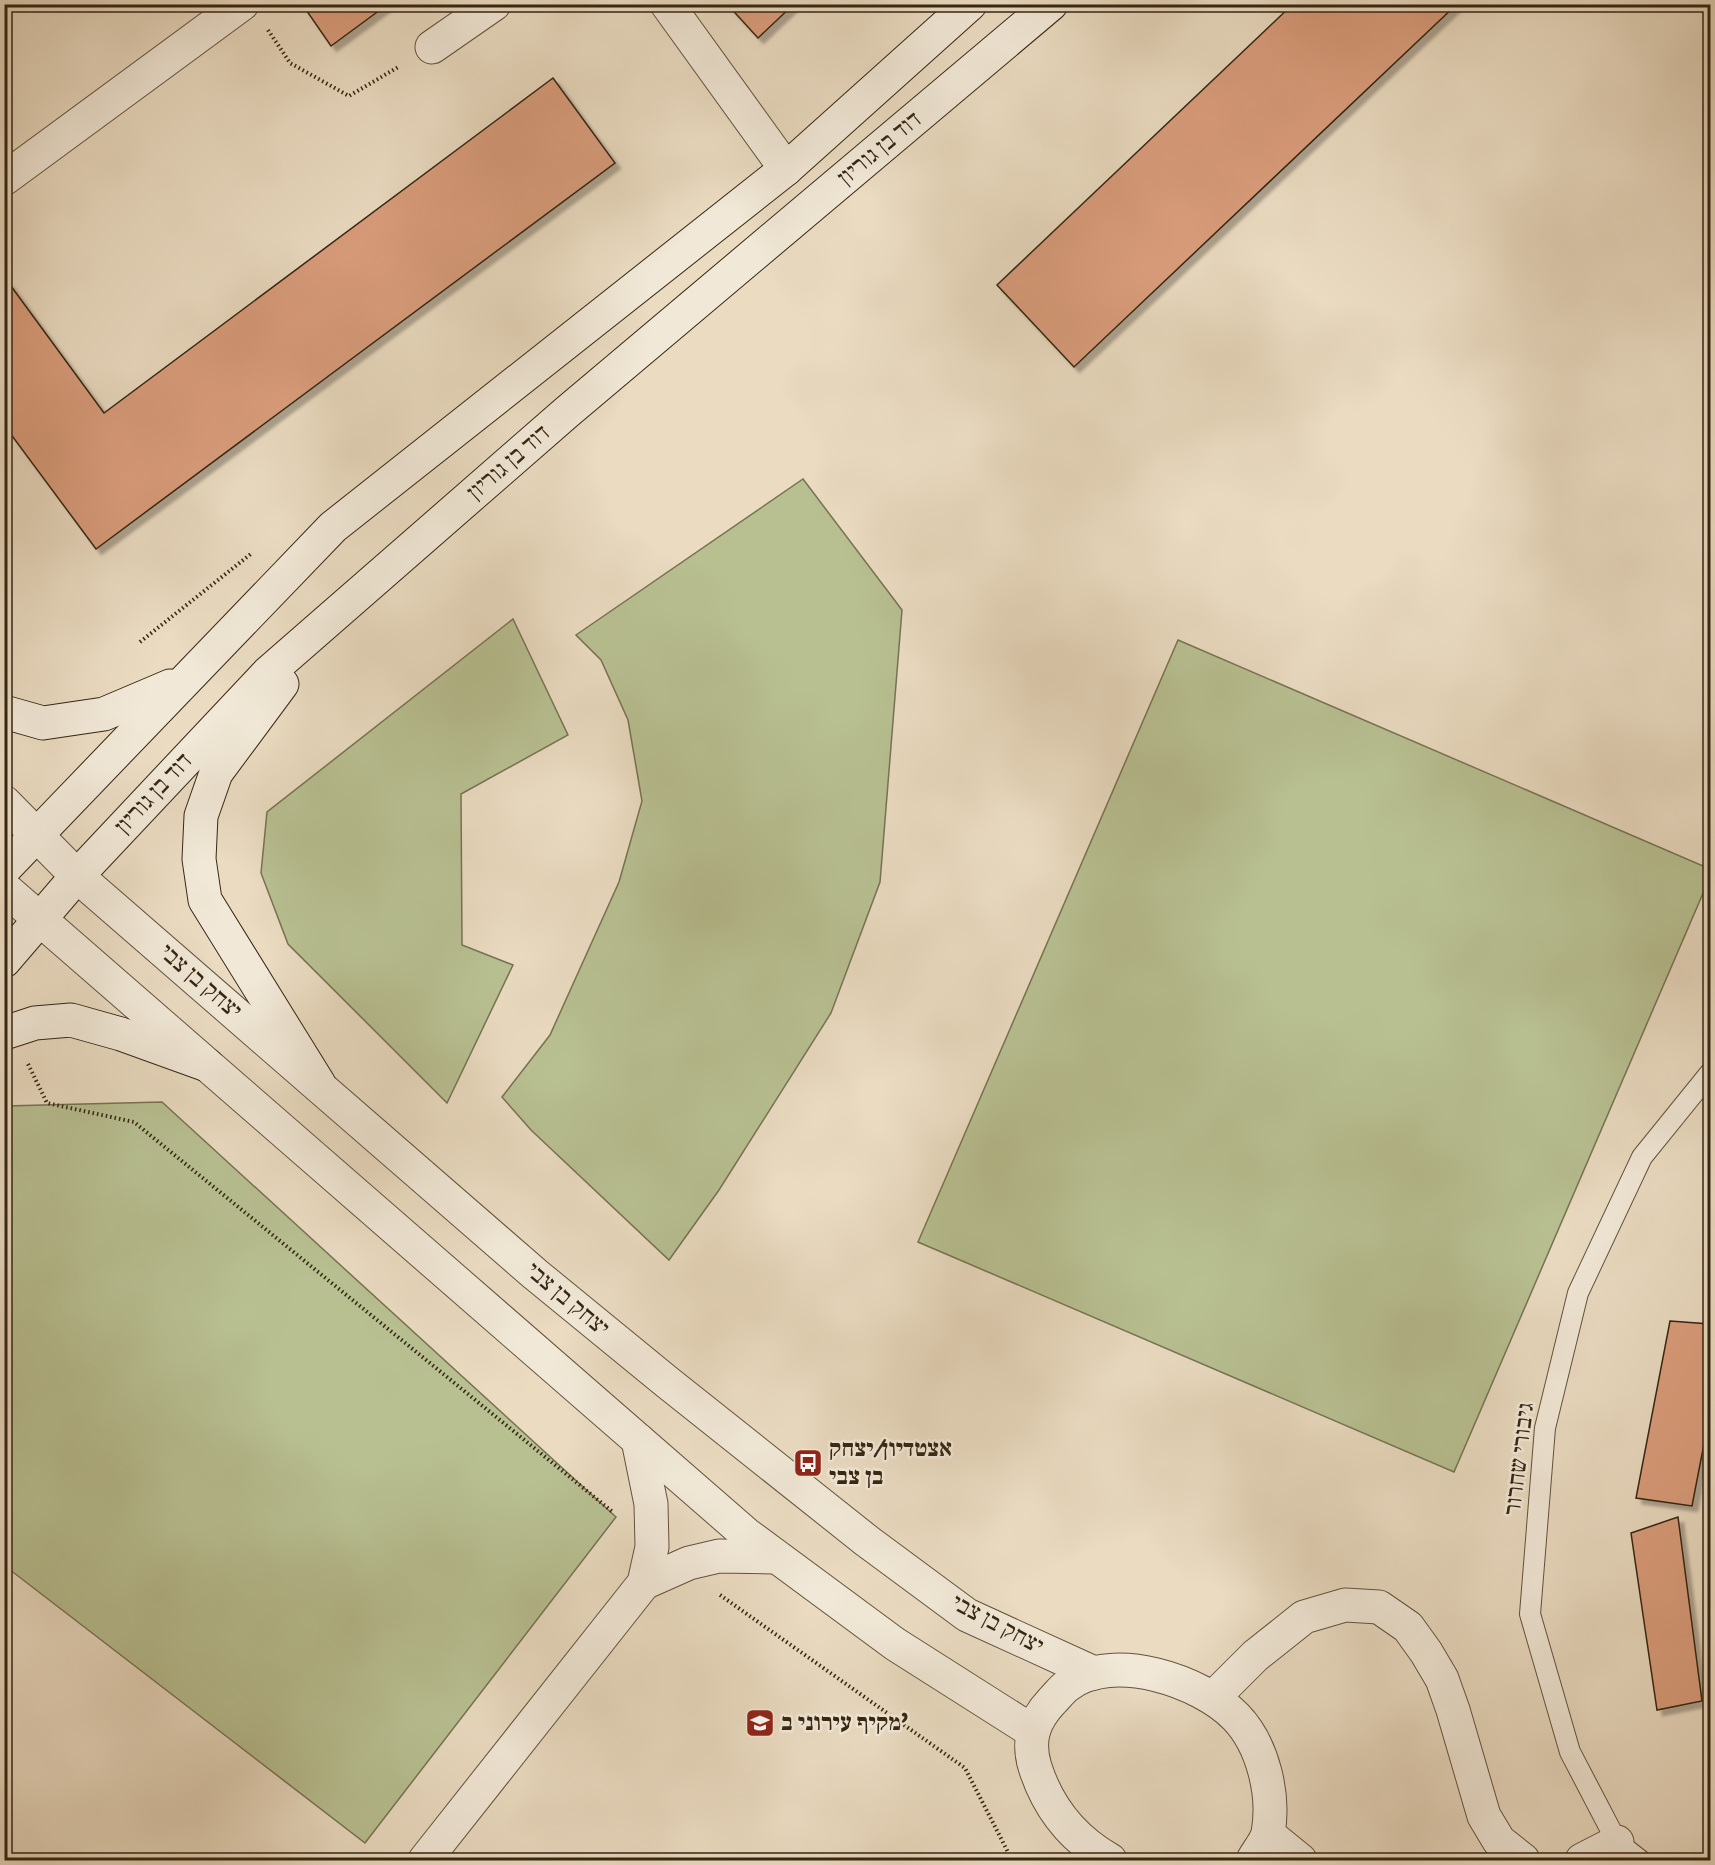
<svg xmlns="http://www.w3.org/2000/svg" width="1715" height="1865" viewBox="0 0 1715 1865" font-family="'IM FELL English','Frank Ruhl Libre',serif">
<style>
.green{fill:#b8c092;stroke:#767352;stroke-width:1.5}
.building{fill:#da9d7c;stroke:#342613;stroke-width:1.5;filter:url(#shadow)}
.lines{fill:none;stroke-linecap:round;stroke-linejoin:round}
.service-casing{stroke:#62533e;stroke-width:22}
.minor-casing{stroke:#62533e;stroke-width:35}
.tertiary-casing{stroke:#62533e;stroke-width:35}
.secondary-casing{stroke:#342613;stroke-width:35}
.path{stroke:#342613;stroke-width:4;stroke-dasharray:1.5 3;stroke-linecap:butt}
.service{stroke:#f1e8d7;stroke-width:20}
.minor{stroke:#f1e8d7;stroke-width:33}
.tertiary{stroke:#f1e8d7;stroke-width:33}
.secondary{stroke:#f1e8d7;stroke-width:33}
.labels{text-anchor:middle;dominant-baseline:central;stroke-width:5;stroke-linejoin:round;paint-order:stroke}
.street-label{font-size:24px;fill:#342613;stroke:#f1e8d7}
.poi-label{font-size:24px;font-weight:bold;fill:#342613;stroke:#f1e8d7;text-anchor:start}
</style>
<defs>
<filter id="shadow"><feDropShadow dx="5.5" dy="5.5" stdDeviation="1.5" flood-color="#0004"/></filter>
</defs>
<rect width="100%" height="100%" fill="#eadbc1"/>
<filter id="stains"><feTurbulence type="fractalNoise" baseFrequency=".00333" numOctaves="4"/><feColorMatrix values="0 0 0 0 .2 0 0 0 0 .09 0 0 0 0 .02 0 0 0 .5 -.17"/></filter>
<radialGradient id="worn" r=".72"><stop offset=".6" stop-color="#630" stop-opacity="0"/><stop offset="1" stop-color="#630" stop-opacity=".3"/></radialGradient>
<!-- green -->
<g class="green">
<polygon points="803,479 902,610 880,882 831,1013 719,1190 669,1260 531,1130 502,1097 550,1035 619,882 642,801 628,720 601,660 576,635"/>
<polygon points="513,619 568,735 461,794 462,945 513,965 447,1103 288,944 261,873 267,812"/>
<polygon points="1178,640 1710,869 1710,877 1454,1472 918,1242"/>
<polygon points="162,1102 616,1517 365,1843 5,1566 5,1106"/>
</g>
<!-- building -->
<g class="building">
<polygon points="302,4 388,4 331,46"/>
<polygon points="727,4 794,4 758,38"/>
<polygon points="1293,4 1457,4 1074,367 997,285"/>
<polygon points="553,78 615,163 96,549 4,425 4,284 8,282 104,413"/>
<polygon points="1670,1321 1710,1324 1710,1413 1692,1506 1636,1498"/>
<polygon points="1678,1517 1702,1701 1657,1710 1631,1533"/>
</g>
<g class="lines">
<!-- service casing -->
<g class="service-casing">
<polyline id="service" points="1640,1860 1617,1842 1570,1752 1530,1614 1545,1428 1578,1293 1642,1157 1710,1073"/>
</g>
<!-- minor casing -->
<g class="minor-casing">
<g id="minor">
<polyline points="667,4 786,169"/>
<polyline points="432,47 494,4"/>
<polyline points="4,179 242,4"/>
<polyline points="644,1583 689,1563 719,1556 776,1557"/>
<polyline points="1213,1698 1255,1656 1304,1617 1345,1605 1379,1607 1408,1627 1426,1652 1442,1679 1453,1710 1484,1816 1499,1841 1523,1860"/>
<polyline points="425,1860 644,1583 652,1547 651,1504 638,1440"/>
<polyline points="1582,1860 1617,1842"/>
</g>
</g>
<!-- tertiary casing -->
<g class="tertiary-casing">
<g id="tertiary">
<polyline points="4,802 77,876 535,1274 667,1382 867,1541 967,1615 1094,1673"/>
<polyline points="4,888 746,1534 895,1644 1032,1731"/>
<polyline points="1268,1834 1300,1860"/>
<path d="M1110,1860C1073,1839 1048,1808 1035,1767C1027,1741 1033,1721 1052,1701C1057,1696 1062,1689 1068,1685C1113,1651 1201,1681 1236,1717C1263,1745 1275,1795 1268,1833C1266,1842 1257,1852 1253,1860"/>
</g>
</g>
<!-- secondary casing -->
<g class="secondary-casing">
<g id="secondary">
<polyline points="282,684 216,773 201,816 199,859 205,900 319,1084"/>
<polyline points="4,712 43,723 104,714 170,686"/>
<polyline points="4,869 333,527 786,169 970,4"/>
<polyline points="4,961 77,876 268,673 567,412 1051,4"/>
<polyline points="4,1033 35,1023 71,1020 121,1034 207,1065"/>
</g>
</g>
<!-- path -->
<g class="path">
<polyline points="268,30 290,63 349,96 400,66"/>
<polyline points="140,642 252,553"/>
<polyline points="28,1064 47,1103 134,1122 614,1513"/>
<polyline points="720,1595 965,1768 1012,1860"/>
</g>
<!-- service -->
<use href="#service" class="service"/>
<!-- minor -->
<use href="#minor" class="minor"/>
<!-- tertiary -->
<use href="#tertiary" class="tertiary"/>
<!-- secondary -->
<use href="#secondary" class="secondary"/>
</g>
<!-- icons -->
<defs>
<g id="bus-square" transform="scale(1.5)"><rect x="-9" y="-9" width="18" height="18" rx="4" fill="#8f2418" stroke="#f1e8d7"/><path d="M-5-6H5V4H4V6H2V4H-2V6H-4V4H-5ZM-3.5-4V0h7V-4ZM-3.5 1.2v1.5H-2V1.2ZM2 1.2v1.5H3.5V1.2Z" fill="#fff"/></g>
<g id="school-square" transform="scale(1.5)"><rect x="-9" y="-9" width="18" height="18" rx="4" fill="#8f2418" stroke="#f1e8d7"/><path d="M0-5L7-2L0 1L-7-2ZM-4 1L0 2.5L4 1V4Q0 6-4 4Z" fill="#fff"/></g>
</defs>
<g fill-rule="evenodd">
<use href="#bus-square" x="808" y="1463"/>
<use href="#school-square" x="760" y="1723"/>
</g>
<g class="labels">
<!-- street labels -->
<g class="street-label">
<text transform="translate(880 149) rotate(-40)">דוד בן גוריון</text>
<text transform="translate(509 463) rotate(-41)">דוד בן גוריון</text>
<text transform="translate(154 794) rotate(-47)">דוד בן גוריון</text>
<text transform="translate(200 982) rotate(41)">יצחק בן צבי</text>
<text transform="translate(567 1300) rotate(40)">יצחק בן צבי</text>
<text transform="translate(1520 1459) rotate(-83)">גיבורי שחרור</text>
<text transform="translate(997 1625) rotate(28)">יצחק בן צבי</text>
</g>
<!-- poi labels -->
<g class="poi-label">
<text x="829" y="1449">אצטדיון/יצחק<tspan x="829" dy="28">בן צבי</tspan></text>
<text x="781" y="1723">מקיף עירוני ב'</text>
</g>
</g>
<!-- margin -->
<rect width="1715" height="1865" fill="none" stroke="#eadbc1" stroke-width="24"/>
<rect x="6" y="6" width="1703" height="1853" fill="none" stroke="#342613" stroke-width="3"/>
<rect x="12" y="12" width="1691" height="1841" fill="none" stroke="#342613" stroke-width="1.5"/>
<rect width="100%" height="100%" filter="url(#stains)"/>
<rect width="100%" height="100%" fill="url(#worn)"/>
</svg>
